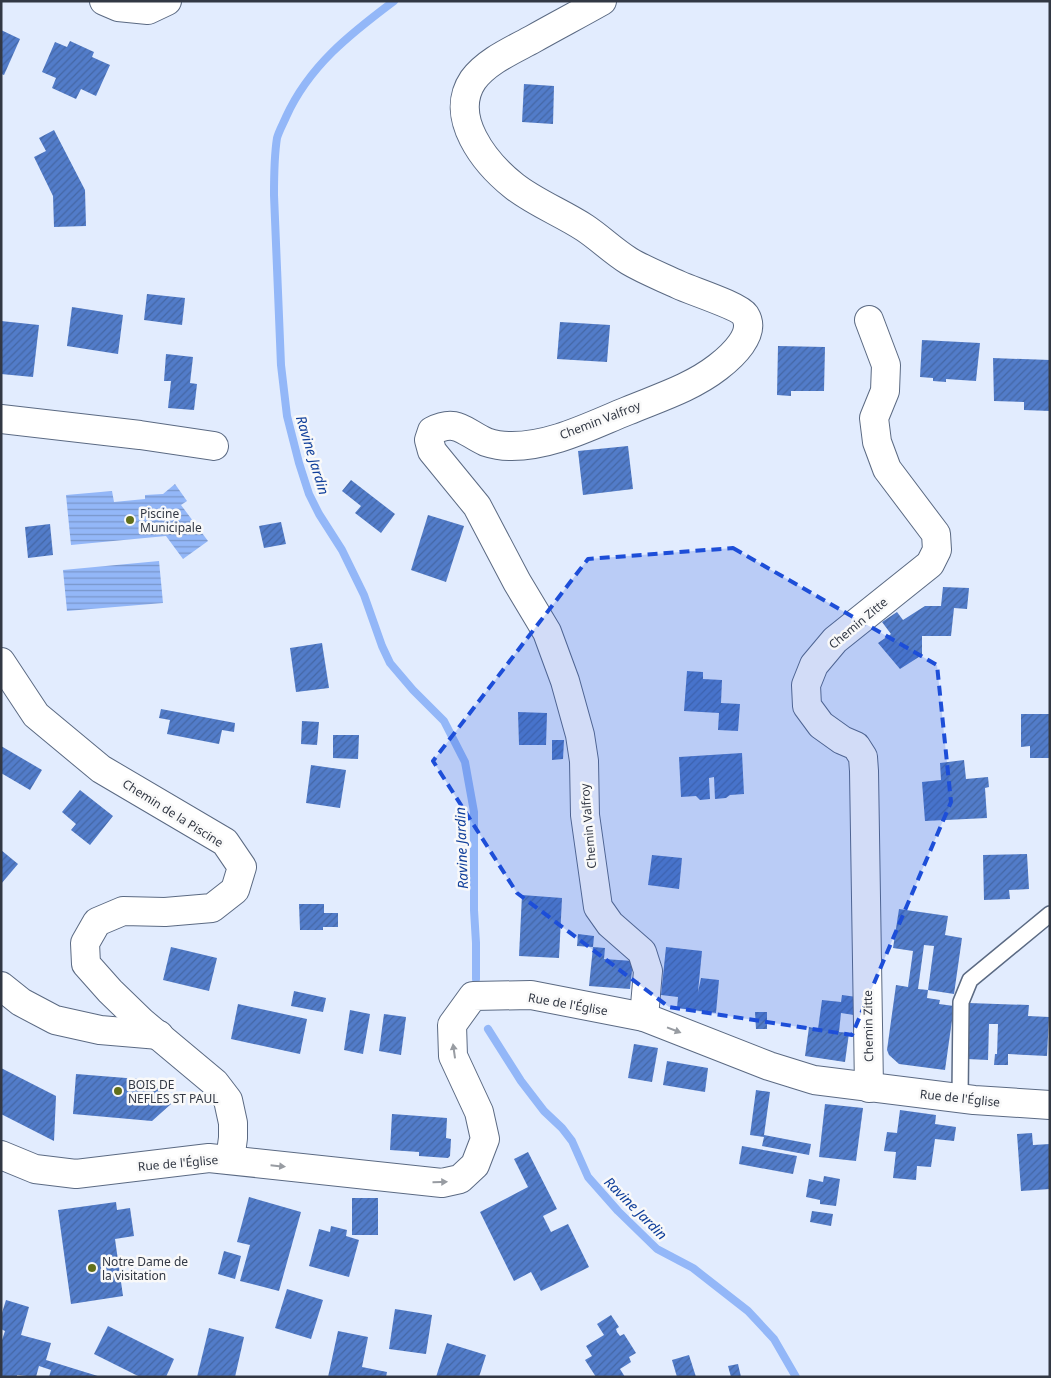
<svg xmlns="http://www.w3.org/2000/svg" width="1051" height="1378" viewBox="0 0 1051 1378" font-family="'Noto Sans',sans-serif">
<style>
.water{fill:url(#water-rules)}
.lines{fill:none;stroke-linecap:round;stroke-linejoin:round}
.stream{stroke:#93b7f8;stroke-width:8}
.building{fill:url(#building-hatch)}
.service-casing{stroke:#5b6a83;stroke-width:18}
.minor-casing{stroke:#5b6a83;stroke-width:30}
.tertiary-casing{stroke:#5b6a83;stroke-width:30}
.service{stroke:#fff;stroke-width:15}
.minor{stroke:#fff;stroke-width:28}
.tertiary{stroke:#fff;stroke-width:28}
.oneway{fill:#989ca2}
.marked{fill:#1d4ed8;fill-opacity:0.2;stroke:#1d4ed8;stroke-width:4;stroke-dasharray:10 6;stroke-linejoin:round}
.poi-dot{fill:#62701b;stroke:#f9f9f9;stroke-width:2}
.labels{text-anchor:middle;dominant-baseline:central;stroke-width:5;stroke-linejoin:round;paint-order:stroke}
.street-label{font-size:12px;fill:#323844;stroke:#f9f9f9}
.poi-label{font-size:12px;fill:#323844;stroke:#f9f9f9;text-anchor:start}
.water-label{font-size:14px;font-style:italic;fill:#0f3e9a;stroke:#f9f9f9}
</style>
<defs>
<pattern id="water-rules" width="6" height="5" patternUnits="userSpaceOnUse" patternTransform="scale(1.25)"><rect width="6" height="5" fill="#93b7f8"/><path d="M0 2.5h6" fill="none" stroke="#7996ca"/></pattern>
<pattern id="building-hatch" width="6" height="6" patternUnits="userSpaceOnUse" patternTransform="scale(1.25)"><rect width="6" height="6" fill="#527cc9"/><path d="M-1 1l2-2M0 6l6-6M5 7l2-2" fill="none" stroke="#4567a5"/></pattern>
</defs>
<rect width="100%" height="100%" fill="#e2ecfe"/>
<!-- water -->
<g class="water">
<polygon points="175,484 187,501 181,505 208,541 183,559 166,536 71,545 66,495 112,491 114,502 145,499 145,495 163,494"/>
<polygon points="159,561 163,603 67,611 63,570"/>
</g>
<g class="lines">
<!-- stream -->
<g class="stream">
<path d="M394,1C350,34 309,66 286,117C283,124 279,131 277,138C274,157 274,176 274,195L281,365L287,416L299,463L309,494L319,514L342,550L364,595L382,646L390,663L413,690L444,721L465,762L474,812V910L476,943V979"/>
<polyline points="488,1029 521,1081 544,1111 562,1128 572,1141 588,1177 618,1211 657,1249 693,1268 748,1311 774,1339 796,1377"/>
</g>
</g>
<!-- building -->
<g class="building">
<polygon points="1,30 20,39 4,75 1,74"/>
<polygon points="70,41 94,52 92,57 110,65 96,96 81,89 76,99 52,88 56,78 42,72 55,42 67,47"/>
<polygon points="524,84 554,86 553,124 522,122"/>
<polygon points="54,130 85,190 86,226 54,227 53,196 34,157 46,151 39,138"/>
<polygon points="147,294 185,298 182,325 144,320"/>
<polygon points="72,307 123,315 118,354 67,346"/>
<polygon points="1,321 39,325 33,377 1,374"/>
<polygon points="560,322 610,325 607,362 557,359"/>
<polygon points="922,340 980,343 976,381 946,379 946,382 933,381 933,378 920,377"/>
<polygon points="778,346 825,347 824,391 791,391 791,396 777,395"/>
<polygon points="166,354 193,357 190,383 197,384 194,410 168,408 171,381 164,381"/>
<polygon points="993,358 1050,360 1050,411 1024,410 1024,402 994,401"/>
<polygon points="628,446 633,489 583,495 578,451"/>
<polygon points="351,480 395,514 381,533 355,513 361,506 342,491"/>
<polygon points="428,515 464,526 446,582 411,570"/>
<polygon points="281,522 286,544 264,548 259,526"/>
<polygon points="50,524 53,555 28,558 25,527"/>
<polygon points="943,587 969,588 967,609 954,608 951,636 922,636 922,655 900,669 878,643 891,634 882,622 897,612 903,620 925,606 941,606"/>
<polygon points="322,643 329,688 296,692 290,648"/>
<polygon points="687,671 703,672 703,679 722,680 721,703 740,704 738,731 718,730 719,713 684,711"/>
<polygon points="161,709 235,723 234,732 222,730 219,744 167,734 170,720 159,718"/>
<polygon points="518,712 547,713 546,745 519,745"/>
<polygon points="1021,714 1050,714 1050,758 1030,758 1030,746 1021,747"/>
<polygon points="302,721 319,722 317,745 301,744"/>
<polygon points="333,735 359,735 358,759 333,758"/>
<polygon points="552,740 564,740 563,759 552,760"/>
<polygon points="1,746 42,770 30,790 1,773"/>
<polygon points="742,753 744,794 730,795 726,798 715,799 714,777 709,778 710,799 700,800 696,796 681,797 679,757"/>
<polygon points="964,760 966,779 988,777 989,787 985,788 987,818 925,821 922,782 941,780 940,763"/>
<polygon points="311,765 346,770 340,808 306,803"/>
<polygon points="80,790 113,816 90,845 71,830 76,824 62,812"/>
<polygon points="1,850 18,864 1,884"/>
<polygon points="1027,854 1029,889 1009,890 1010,899 984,900 983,855"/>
<polygon points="652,855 682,858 679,889 648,885"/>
<polygon points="522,895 562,898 559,958 519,956"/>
<polygon points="299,904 324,904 324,913 338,913 338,927 323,927 323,930 300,930"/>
<polygon points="899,909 948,916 945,935 962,938 954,994 928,990 934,946 924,945 918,989 928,990 927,998 940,1000 939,1004 954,1006 945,1070 899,1064 889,1055 887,1050 896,985 908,987 913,951 893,948"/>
<polygon points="578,934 594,936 593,947 577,946"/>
<polygon points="171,947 217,958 209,991 163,980"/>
<polygon points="593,947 605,948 604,959 633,961 630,989 589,986"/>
<polygon points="666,947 702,951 698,992 701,978 719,980 716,1013 677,1008 678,997 661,995"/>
<polygon points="294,991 326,998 323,1012 291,1006"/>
<polygon points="842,995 857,997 854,1015 841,1013 839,1032 849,1033 845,1062 805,1056 809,1027 818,1029 822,1000 841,1002"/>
<polygon points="969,1003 1029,1005 1028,1016 1049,1017 1047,1056 1008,1054 1008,1065 994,1065 995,1054 997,1054 998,1024 989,1024 988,1060 967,1059"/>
<polygon points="238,1004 307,1019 300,1054 231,1039"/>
<polygon points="350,1010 370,1014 363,1054 344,1050"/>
<polygon points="755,1012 767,1012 767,1029 756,1029"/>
<polygon points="384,1014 406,1017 401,1055 379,1051"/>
<polygon points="634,1044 658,1048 652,1082 628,1078"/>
<polygon points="667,1061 708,1068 705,1092 663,1085"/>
<polygon points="1,1068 56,1096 54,1141 1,1114"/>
<polygon points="76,1074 151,1080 171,1104 152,1121 73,1114"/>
<polygon points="756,1090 770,1092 764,1135 811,1144 809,1155 762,1146 764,1137 750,1135"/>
<polygon points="825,1104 863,1108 856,1161 819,1157"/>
<polygon points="900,1110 936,1115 935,1124 956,1127 954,1141 935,1139 931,1167 917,1166 916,1180 893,1178 896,1152 884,1151 887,1132 897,1133"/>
<polygon points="392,1114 447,1118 446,1138 451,1139 450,1156 448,1158 419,1156 419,1152 390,1150"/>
<polygon points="1032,1133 1033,1145 1050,1144 1050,1189 1021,1191 1017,1134"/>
<polygon points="742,1146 797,1156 793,1174 739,1164"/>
<polygon points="528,1152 557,1209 543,1216 551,1232 568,1224 589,1267 541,1291 531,1272 514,1281 480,1212 528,1187 514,1159"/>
<polygon points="824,1176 840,1179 836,1206 820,1204 820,1200 806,1197 809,1179 823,1182"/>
<polygon points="249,1197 301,1212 279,1291 240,1281 250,1245 237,1242"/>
<rect x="352" y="1198" width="26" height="37"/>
<polygon points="116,1202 117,1210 130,1208 134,1236 115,1239 123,1296 71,1304 58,1210"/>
<polygon points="812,1211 833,1214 831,1226 810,1222"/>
<polygon points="331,1226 347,1230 346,1236 359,1240 349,1277 309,1266 319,1229 330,1232"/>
<polygon points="224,1251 241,1256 235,1279 218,1274"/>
<polygon points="287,1289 323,1300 311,1339 275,1328"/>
<polygon points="6,1300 29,1307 21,1335 51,1343 46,1360 101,1377 49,1377 51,1370 39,1366 36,1377 17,1375 17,1377 1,1377 1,1343 5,1331 1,1329 1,1316"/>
<polygon points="395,1309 432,1315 426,1354 389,1349"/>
<polygon points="611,1315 619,1327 616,1329 617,1332 620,1336 624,1334 636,1353 629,1357 631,1362 620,1369 625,1377 596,1377 585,1360 592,1356 586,1346 604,1335 597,1324"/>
<polygon points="108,1326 174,1359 166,1377 140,1377 94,1354"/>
<polygon points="209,1328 244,1337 235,1377 197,1377"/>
<polygon points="338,1331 368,1337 362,1367 387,1372 386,1377 328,1377"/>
<polygon points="447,1343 486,1355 479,1377 436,1377"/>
<polygon points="689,1355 696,1377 677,1377 672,1360"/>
<polygon points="738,1364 741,1377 731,1377 728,1366"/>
</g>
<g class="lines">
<!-- service casing -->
<g class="service-casing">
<polyline id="service" points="960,1098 961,1002 970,980 1050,914"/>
</g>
<!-- minor casing -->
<g class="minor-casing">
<g id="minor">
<polyline points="104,1 118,7 148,10 167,1"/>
<path d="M602,1C579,14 556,26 533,39C513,50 487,61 473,80C448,117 485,163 514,186C534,202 562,213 585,228C600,238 613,251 629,261C644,270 662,277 679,285C692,291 739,306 745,315C757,334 731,357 718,367C691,388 658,398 627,411C590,426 550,447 509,446C502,446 492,444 486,442C464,432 457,418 432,431L429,440L432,451L477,506L517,582L547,632L565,681L580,735L584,761L585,815L598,907L610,924L642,952L648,971L644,1017"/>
<polyline points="869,320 886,365 885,391 874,418 877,442 887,469 936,534 937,550 930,564 835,640 814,665 806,685 807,706 821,725 842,740 856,746 863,757 864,771 869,1088"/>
<polyline points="1,419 140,435 214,446"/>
<polyline points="1,662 36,715 101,769 225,842 242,867 235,890 212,908 165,912 123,911 97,922 85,943 86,964 110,991 142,1022 215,1083 228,1100 233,1123 233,1138 230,1160"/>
<polyline points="1,986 21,1002 55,1020 100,1030 159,1035"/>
</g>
</g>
<!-- tertiary casing -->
<g class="tertiary-casing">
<polyline id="tertiary" points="1,1155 35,1169 76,1174 209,1158 442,1183 460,1179 475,1165 485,1139 479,1112 453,1056 452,1025 473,996 531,995 644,1017 769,1066 814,1080 974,1100 1050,1105"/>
</g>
<!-- service -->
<use href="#service" class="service"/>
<!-- minor -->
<use href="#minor" class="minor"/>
<!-- tertiary -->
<use href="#tertiary" class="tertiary"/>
</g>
<!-- one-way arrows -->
<defs><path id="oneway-solid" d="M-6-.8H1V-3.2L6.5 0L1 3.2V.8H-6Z" transform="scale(1.25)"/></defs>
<g class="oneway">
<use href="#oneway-solid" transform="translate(674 1030) rotate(21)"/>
<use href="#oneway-solid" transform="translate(454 1051) rotate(-98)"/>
<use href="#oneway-solid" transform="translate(278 1166) rotate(6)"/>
<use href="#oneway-solid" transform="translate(440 1182) rotate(-1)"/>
</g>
<!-- marked area -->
<path class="marked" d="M733,548L937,665L951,802L852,1035L669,1007L517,893L433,761L588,559Z"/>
<!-- markers -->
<g class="poi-dot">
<circle cx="130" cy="520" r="5"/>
<circle cx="118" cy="1091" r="5"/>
<circle cx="92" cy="1268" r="5"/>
</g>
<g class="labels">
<!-- street labels -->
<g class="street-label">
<text transform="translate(600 420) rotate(-21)">Chemin Valfroy</text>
<text transform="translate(858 623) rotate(-40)">Chemin Zitte</text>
<text transform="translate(173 813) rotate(32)">Chemin de la Piscine</text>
<text transform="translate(588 826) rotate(-95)">Chemin Valfroy</text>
<text transform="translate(568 1004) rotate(10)">Rue de l'Église</text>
<text transform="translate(868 1026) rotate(-91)">Chemin Zitte</text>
<text transform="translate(960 1098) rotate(6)">Rue de l'Église</text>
<text transform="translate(178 1163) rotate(-5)">Rue de l'Église</text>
</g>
<!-- poi labels -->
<g class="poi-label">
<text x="140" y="513">Piscine<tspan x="140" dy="14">Municipale</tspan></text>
<text x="128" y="1084">BOIS DE<tspan x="128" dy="14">NEFLES ST PAUL</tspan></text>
<text x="102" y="1261">Notre Dame de<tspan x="102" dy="14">la visitation</tspan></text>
</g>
<!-- water labels -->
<g class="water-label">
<text transform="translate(313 455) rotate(73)">Ravine Jardin</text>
<text transform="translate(461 848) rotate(-92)">Ravine Jardin</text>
<text transform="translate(636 1208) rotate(45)">Ravine Jardin</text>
</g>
</g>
<!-- border -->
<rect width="1051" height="1378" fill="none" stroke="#323844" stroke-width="5"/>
</svg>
